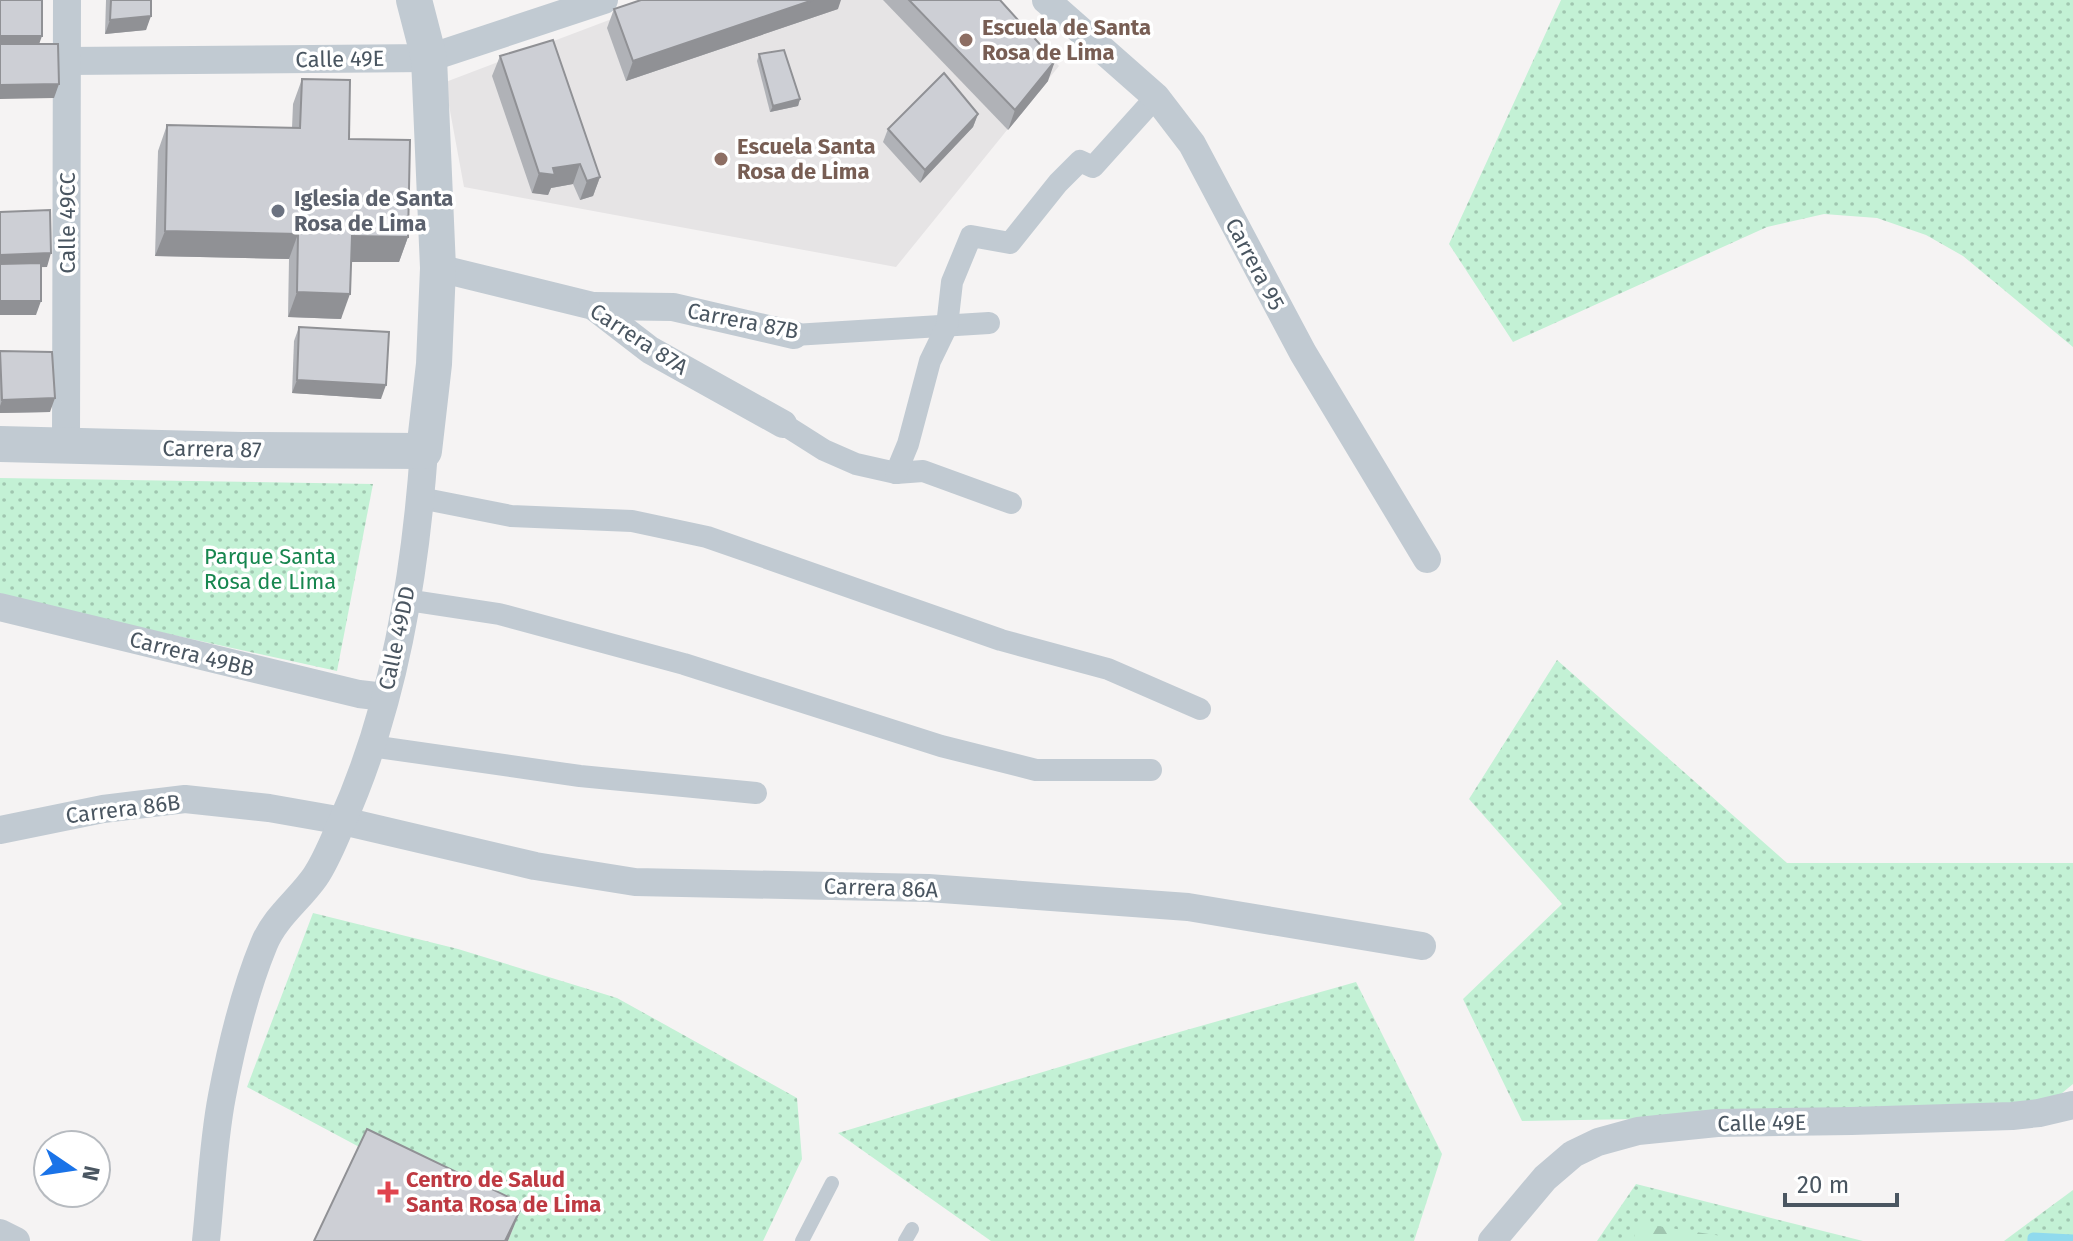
<svg xmlns="http://www.w3.org/2000/svg" width="2073" height="1241" viewBox="0 0 2073 1241" font-family="'Fira Sans',sans-serif">
<style>
.education{fill:#e6e4e5}
.grass{fill:url(#grass-dots)}
.forest{fill:url(#forest-firs)}
.lines{fill:none;stroke-linecap:round;stroke-linejoin:round}
.stream{stroke:#90daee;stroke-width:11}
.service{stroke:#c1cad2;stroke-width:14}
.pedestrian{stroke:#c1cad2;stroke-width:22}
.minor{stroke:#c1cad2;stroke-width:28}
.tertiary{stroke:#c1cad2;stroke-width:36}
.wall{fill:#b0b2b7}
.shaded-wall{fill:#909195}
.building{fill:#cdcfd5;stroke:#909195;stroke-width:2}
.education-dot{fill:#8d6e63;stroke:#fff;stroke-width:3}
.worship-dot{fill:#6b7280;stroke:#fff;stroke-width:3}
.health-dot{fill:#e0444e;stroke:#fff;stroke-width:3}
.labels{text-anchor:middle;dominant-baseline:central;stroke-width:7;stroke-linejoin:round;paint-order:stroke}
.education-label{font-size:22px;font-weight:bold;fill:#785e54;stroke:#fff;text-anchor:start}
.street-label{font-size:22px;fill:#4a5661;stroke:#fff}
.worship-label{font-size:22px;font-weight:bold;fill:#5b616d;stroke:#fff;text-anchor:start}
.park-label{font-size:22px;fill:#17864f;stroke:#fff}
.health-label{font-size:22px;font-weight:bold;fill:#be3a42;stroke:#fff;text-anchor:start}
</style>
<defs>
<pattern id="grass-dots" width="8" height="8" patternUnits="userSpaceOnUse" patternTransform="scale(2)"><rect width="8" height="8" fill="#c3f1d5"/><path d="M2 2h.1M6 6h.1" fill="none" stroke="#a0c6b0" stroke-width="1.8" stroke-linecap="round"/></pattern>
<pattern id="forest-firs" width="22" height="20" patternUnits="userSpaceOnUse" patternTransform="scale(2)"><rect width="22" height="20" fill="#c3f1d5"/><path d="M5 1l3.5 6h-7zM16 11l3.5 6h-7z" fill="#a0c6b0"/></pattern>
</defs>
<rect width="100%" height="100%" fill="#f5f3f3"/>
<!-- education -->
<polygon class="education" points="662,0 999,0 1059,66 896,267 464,187 446,89 443,83"/>
<!-- grass -->
<g class="grass">
<polygon points="1561,0 2073,0 2073,347 1963,256 1926,235 1877,218 1824,214 1767,227 1513,342 1449,244"/>
<polygon points="0,478 373,484 337,671 0,597"/>
<polygon points="1557,660 1787,863 2073,863 2073,1084 2039,1112 1522,1121 1463,999 1562,904 1469,799"/>
<polygon points="313,913 458,949 617,998 797,1098 802,1159 763,1241 508,1241 513,1229 247,1087"/>
<polygon points="1356,982 1442,1154 1414,1241 991,1241 838,1133 1130,1046"/>
<polygon points="1636,1184 1863,1241 1597,1241"/>
<polygon points="2073,1190 2073,1241 2004,1241"/>
</g>
<!-- forest -->
<polygon class="forest" points="1638,1223 1754,1241 1633,1241"/>
<g class="lines">
<!-- stream -->
<polyline class="stream" points="2033,1241 2033,1238 2073,1240"/>
<!-- service -->
<g class="service">
<polyline points="802,1241 832,1183"/>
<polyline points="905,1241 912,1229"/>
</g>
<!-- pedestrian -->
<g class="pedestrian">
<polyline points="794,335 989,323"/>
<polyline points="783,424 824,450 856,464 896,473 923,471 1011,503"/>
<polyline points="896,473 908,444 930,361 947,326 952,282 971,236 1010,243 1058,183 1080,161 1093,167 1156,97"/>
<polyline points="420,498 511,516 632,521 707,537 1001,640 1108,669 1200,709"/>
<polyline points="407,600 499,614 684,664 941,746 1036,770 1151,770"/>
<polyline points="371,746 580,776 756,793"/>
</g>
<!-- minor -->
<g class="minor">
<polyline points="1046,0 1156,97 1192,144 1303,353 1427,559"/>
<polyline points="67,61 429,58 604,0"/>
<polyline points="438,268 593,306 650,350 783,424"/>
<polyline points="593,306 673,307 794,335"/>
<polyline points="66,445 67,0"/>
<polyline points="0,607 359,694 385,697"/>
<polyline points="0,830 103,809 185,799 269,808 343,821 535,866 635,882 928,888 1188,907 1422,946"/>
<polyline points="0,1233 16,1241"/>
<path d="M206,1241C211,1194 213,1142 222,1096C231,1048 245,990 264,944C275,917 299,900 315,877C326,861 334,840 342,822C394,706 415,577 424,451"/>
<polyline points="1492,1241 1545,1178 1573,1154 1598,1142 1638,1131 1717,1123 1852,1121 2012,1116 2039,1113 2073,1105"/>
</g>
<!-- tertiary -->
<polyline class="tertiary" points="0,444 242,450 424,451 434,364 438,268 429,58 414,0"/>
</g>
<!-- wall -->
<g class="wall">
<polygon points="106,0 151,0 146,30 105,34"/>
<polygon points="883,0 1000,0 1048,81 1008,130"/>
<polygon points="614,9 838,9 626,81 607,28"/>
<polygon points="759,54 800,99 798,106 770,112 757,61"/>
<polygon points="500,56 600,177 593,196 580,200 573,184 551,188 548,195 532,193 492,76"/>
<polygon points="302,79 349,139 408,237 399,262 351,262 341,319 288,317 289,259 155,256 158,151 167,125 292,128 293,104"/>
<polygon points="978,114 973,127 920,183 883,142 888,129"/>
<polygon points="299,327 381,399 292,393 294,341"/>
<polygon points="0,351 50,412 0,413"/>
</g>
<!-- shaded-wall -->
<g class="shaded-wall">
<polygon points="813,0 841,0 838,9 626,81 633,61"/>
<polygon points="151,16 146,30 105,34 110,20"/>
<polygon points="0,36 42,36 37,50 0,50"/>
<polygon points="1055,61 1048,81 1008,130 1015,110"/>
<polygon points="59,84 54,98 0,99 0,85"/>
<polygon points="800,99 798,106 770,112 773,106"/>
<polygon points="978,114 973,127 920,183 925,170"/>
<polygon points="580,164 573,184 551,188 548,195 532,193 539,173 553,168"/>
<polygon points="600,177 593,196 580,200 587,181"/>
<polygon points="165,231 298,234 289,259 155,256"/>
<polygon points="352,236 408,237 399,262 342,262"/>
<polygon points="51,253 47,267 0,268 0,255"/>
<polygon points="297,292 350,294 341,319 288,317"/>
<polygon points="0,301 41,301 36,315 0,315"/>
<polygon points="297,380 386,385 381,399 292,393"/>
<polygon points="55,398 50,412 0,413 0,406 2,400"/>
<polygon points="523,1204 508,1241 505,1241"/>
</g>
<!-- building -->
<g class="building">
<rect x="0" y="0" width="42" height="36"/>
<polygon points="111,0 151,0 151,16 110,20"/>
<polygon points="641,0 813,0 633,61 614,9"/>
<polygon points="909,0 1000,0 1055,61 1015,110"/>
<polygon points="553,40 600,177 587,181 580,164 553,168 555,175 539,173 500,56"/>
<polygon points="0,44 58,44 59,84 0,85"/>
<polygon points="784,50 800,99 773,106 759,54"/>
<polygon points="944,73 978,114 925,170 888,129"/>
<polygon points="302,79 350,80 349,139 410,140 408,237 352,236 350,294 297,292 298,234 165,231 167,125 300,128"/>
<polygon points="50,210 51,253 0,255 0,212"/>
<polygon points="41,263 41,301 0,301 0,264"/>
<polygon points="299,327 389,332 386,385 297,380"/>
<polygon points="0,351 52,352 55,398 2,400"/>
<polygon points="367,1129 523,1204 505,1241 314,1241"/>
</g>
<!-- markers -->
<g class="education-dot">
<circle cx="966" cy="40" r="8"/>
<circle cx="721" cy="159" r="8"/>
</g>
<circle class="worship-dot" cx="278" cy="211" r="8"/>
<path class="health-dot" d="M384 1180h8v8h8v8h-8v8h-8v-8h-8v-8h8z"/>
<g class="labels">
<!-- education labels -->
<g class="education-label">
<text x="982" y="27">Escuela de Santa<tspan x="982" dy="25">Rosa de Lima</tspan></text>
<text x="737" y="146">Escuela Santa<tspan x="737" dy="25">Rosa de Lima</tspan></text>
</g>
<!-- street labels -->
<g class="street-label">
<text transform="translate(340 59) rotate(-1)">Calle 49E</text>
<text transform="translate(67 223) rotate(-90)">Calle 49CC</text>
<text transform="translate(1255 264) rotate(62)">Carrera 95</text>
<text transform="translate(743 321) rotate(11)">Carrera 87B</text>
<text transform="translate(639 339) rotate(33)">Carrera 87A</text>
<text transform="translate(212 449) rotate(1)">Carrera 87</text>
<text transform="translate(397 638) rotate(-78)">Calle 49DD</text>
<text transform="translate(192 654) rotate(14)">Carrera 49BB</text>
<text transform="translate(123 809) rotate(-7)">Carrera 86B</text>
<text transform="translate(881 888) rotate(2)">Carrera 86A</text>
<text transform="translate(1762 1123) rotate(-1)">Calle 49E</text>
</g>
<!-- worship labels -->
<g class="worship-label">
<text x="294" y="198">Iglesia de Santa<tspan x="294" dy="25">Rosa de Lima</tspan></text>
</g>
<!-- park labels -->
<g class="park-label">
<text x="270" y="556">Parque Santa<tspan x="270" dy="25">Rosa de Lima</tspan></text>
</g>
<!-- health labels -->
<g class="health-label">
<text x="406" y="1179">Centro de Salud<tspan x="406" dy="25">Santa Rosa de Lima</tspan></text>
</g>
</g>
<!-- north arrow -->
<g transform="translate(72 1169) rotate(103)"><circle r="38" fill="#ffffff" stroke="#b7bbc0" stroke-width="2"/>
<path d="M0-6L14 30L0 20L-14 30Z" fill="#1a73e8"/>
<text y="-12" font-size="22" font-weight="bold" text-anchor="middle" fill="#4a5661">N</text>
</g>
<!-- scale -->
<path d="M1785 1193v12h112v-12" fill="none" stroke="#4a5661" stroke-width="4"/>
<text x="1797" y="1193" font-size="24" fill="#4a5661" stroke="#ffffff" stroke-width="6" paint-order="stroke">20 m</text>
</svg>
